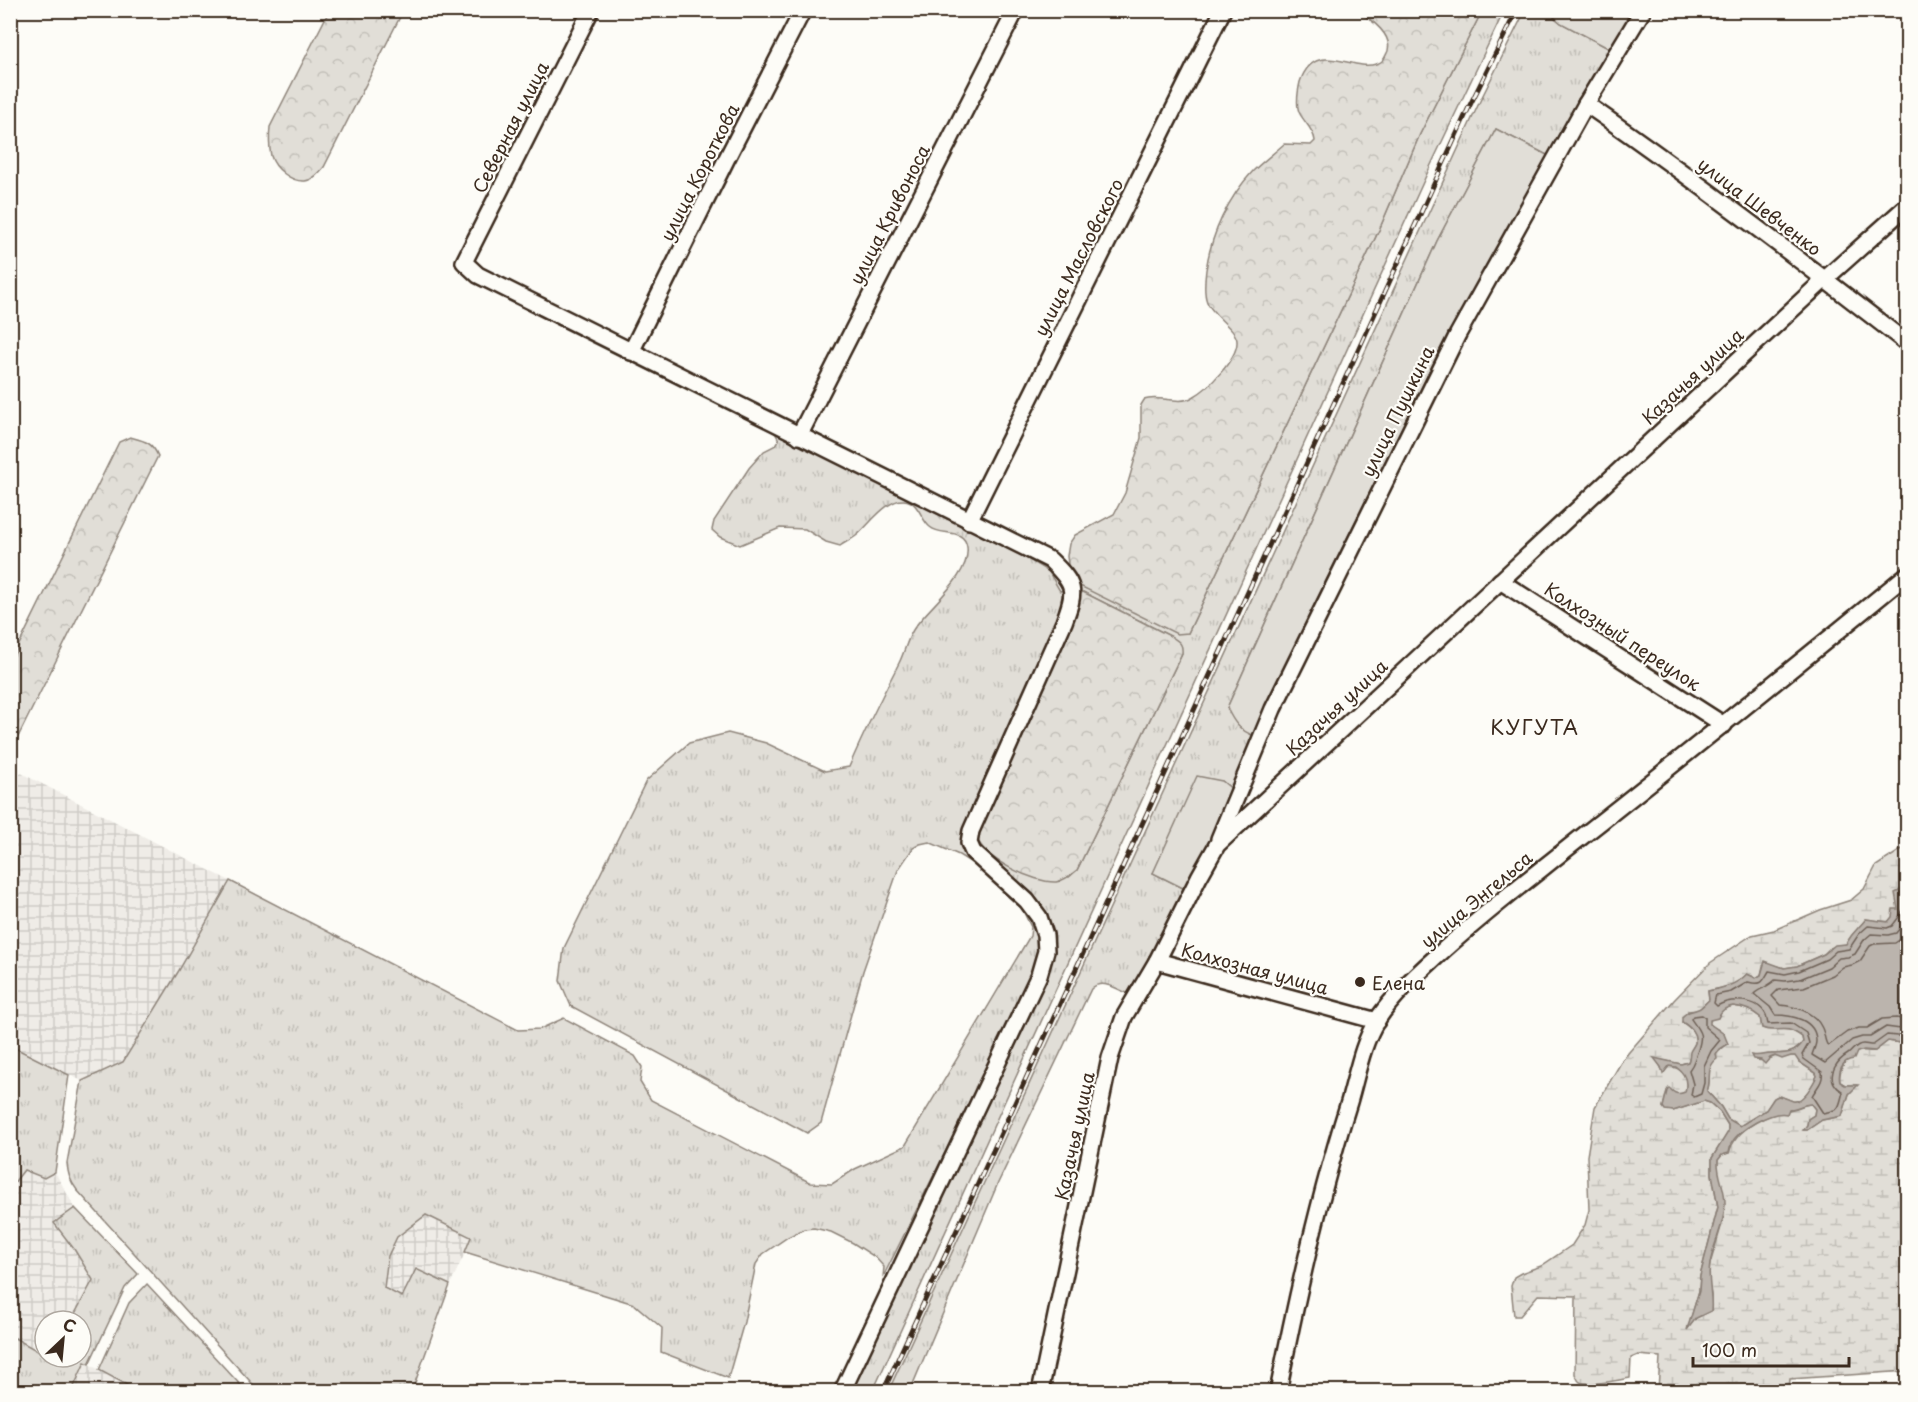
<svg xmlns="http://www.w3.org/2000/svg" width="1918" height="1402" viewBox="0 0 1918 1402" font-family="'Playpen Sans',sans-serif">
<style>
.industrial{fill:url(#industrial-grid)}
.grass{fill:url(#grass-tufts);stroke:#8e847a;stroke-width:1.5}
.forest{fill:url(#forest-crowns);stroke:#8e847a;stroke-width:1.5}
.wetland{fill:url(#wetland-marsh);stroke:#8e847a;stroke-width:1.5}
.garden{fill:#e1ded7;stroke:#8e847a;stroke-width:1.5}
.water{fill:#bbb4ad;stroke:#887d74;stroke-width:1.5;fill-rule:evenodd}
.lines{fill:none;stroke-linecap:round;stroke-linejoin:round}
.shore{stroke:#6e6157;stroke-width:1.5}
.minor-casing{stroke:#3b2a1e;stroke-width:20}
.minor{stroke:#fdfcf7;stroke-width:15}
.rail-casing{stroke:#3b2a1e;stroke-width:5}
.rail{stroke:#fdfcf7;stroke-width:3;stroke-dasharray:9;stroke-linecap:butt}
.poi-dot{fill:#3b2a1e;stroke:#fdfcf7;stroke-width:2}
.labels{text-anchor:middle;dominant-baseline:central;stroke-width:4.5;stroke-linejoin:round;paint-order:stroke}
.street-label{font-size:18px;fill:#3b2a1e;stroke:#fdfcf7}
.poi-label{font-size:18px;fill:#3b2a1e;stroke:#fdfcf7;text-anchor:start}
.neighbourhood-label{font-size:20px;letter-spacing:1.5px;fill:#3b2a1e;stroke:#fdfcf7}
</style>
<defs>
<pattern id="industrial-grid" width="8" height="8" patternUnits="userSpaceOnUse" patternTransform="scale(1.5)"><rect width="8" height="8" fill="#efece7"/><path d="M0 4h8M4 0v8" fill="none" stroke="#cecbc6"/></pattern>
<pattern id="grass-tufts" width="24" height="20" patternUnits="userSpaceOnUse" patternTransform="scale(1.5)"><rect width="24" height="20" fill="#e1ded7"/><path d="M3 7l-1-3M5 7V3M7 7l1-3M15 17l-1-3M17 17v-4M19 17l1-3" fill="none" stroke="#c2bfb8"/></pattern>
<pattern id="forest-crowns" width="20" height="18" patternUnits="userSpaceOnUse" patternTransform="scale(1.5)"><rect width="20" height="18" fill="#e1ded7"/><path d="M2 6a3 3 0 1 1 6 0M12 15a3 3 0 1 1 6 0" fill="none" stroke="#c2bfb8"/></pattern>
<pattern id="wetland-marsh" width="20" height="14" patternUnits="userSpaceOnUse" patternTransform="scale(1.5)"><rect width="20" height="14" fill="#e1ded7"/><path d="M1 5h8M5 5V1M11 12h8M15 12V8" fill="none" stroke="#c2bfb8"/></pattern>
</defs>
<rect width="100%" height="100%" fill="#fdfcf7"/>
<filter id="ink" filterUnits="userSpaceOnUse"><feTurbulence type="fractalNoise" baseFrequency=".0167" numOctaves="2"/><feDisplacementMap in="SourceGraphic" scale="12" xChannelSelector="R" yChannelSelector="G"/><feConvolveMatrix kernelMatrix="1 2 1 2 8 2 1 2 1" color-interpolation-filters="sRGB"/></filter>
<g filter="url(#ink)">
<!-- industrial -->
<g class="industrial">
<polygon points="19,772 230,881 178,972 123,1062 82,1081 11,1046 10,788"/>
<polygon points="23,1170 43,1178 55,1172 75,1208 54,1223 74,1249 93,1281 71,1321 45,1321 45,1355 11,1336 10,1183 13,1184"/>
<polygon points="426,1215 472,1238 450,1285 416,1269 402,1298 384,1288 388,1256 397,1237"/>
<polygon points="85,1362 138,1391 72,1392"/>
</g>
<!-- grass -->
<g class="grass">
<path d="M1482,11H1504L1430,167L873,1391L850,1392L1051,951C1051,945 1053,938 1052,932C1048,895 982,874 976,834L1069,877L1077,870L1182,653L1172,637L1083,592L1079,594L1077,600L1073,587L1078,585L1188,633L1379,230L1420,134Z"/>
<path d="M1525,11H1558L1554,17L1561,23L1610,49L1549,156L1496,129L1437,241L1227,708L1255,736L1233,790L1222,781L1153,873L1185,889L1151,959L1129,994C1116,989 1102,978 1091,989L998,1183L910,1391L888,1392L1480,101Z"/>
<path d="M773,429L1018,553L1049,572L1060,591L1069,588L1063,615L962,836C963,854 966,856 978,867L959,855L929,842L920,844L913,848L898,870L863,971L821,1123L807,1133L571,1006L560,981L564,948L646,781L689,743L728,733L766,743L825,771L849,767C864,732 881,698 899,663C904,653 907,640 913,630C927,607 971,577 967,547C964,527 941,537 930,527C922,521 920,507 911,502C891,491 868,527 856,536C851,540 845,542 840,546L826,542L805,529L780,528L740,545L720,537L712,530L714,521L749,468L764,451L776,445L779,440Z"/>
<path d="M230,881L518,1030L540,1029L564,1018L635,1056L642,1067L640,1082L651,1100L811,1183L832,1184L855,1169L905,1146L1030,936L1031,927L1020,905L1035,925L1038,940V951L1029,984L883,1277L884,1267L875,1257L853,1243L831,1232L814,1228L804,1229L788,1237L763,1254L756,1264L744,1322L728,1378L661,1352L662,1328L634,1304L465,1252L471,1237L426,1215L397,1237L388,1256L384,1288L402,1297L416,1269L450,1285L412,1391H259L77,1190C70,1181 68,1174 67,1163L82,1081L123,1062L178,972Z"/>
<polygon points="11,1046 69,1075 55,1172 44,1178 24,1170 13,1184 10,1183"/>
<polygon points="75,1208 138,1274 125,1288 89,1364 85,1362 72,1391 11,1391 11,1336 45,1355 45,1357 81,1357 81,1321 71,1321 93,1280 74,1249 54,1223"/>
<polygon points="147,1284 246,1391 138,1391 99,1370 129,1303"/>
</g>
<!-- forest -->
<g class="forest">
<path d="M329,11H403L324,167C319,173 313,180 305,181C291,182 275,169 271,156C269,146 269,137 270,127Z"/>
<path d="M1356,11H1482L1420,134L1379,230L1188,633L1177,634L1078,585L1069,573L1067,556L1069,544L1075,535L1114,514L1125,493L1141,438V405L1144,400C1158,394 1178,406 1193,397C1208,389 1238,358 1237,341C1237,330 1212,315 1207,302C1203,292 1205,279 1206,270C1211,234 1228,198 1253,171C1262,162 1274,153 1284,144L1311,145L1315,141C1314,130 1305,123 1300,114C1295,105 1298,91 1300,82C1315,38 1351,72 1376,64C1381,63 1384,60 1386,55C1397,37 1370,18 1356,11Z"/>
<path d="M130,437C145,441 152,442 158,456L11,751V661L119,442Z"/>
<path d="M1083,592L1172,637C1179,642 1183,643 1182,653L1077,870C1071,875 1064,881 1056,882C1035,883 982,859 977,837C976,832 978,828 979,823L1079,594Z"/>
</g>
<!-- wetland -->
<g class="wetland">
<path d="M1907,846V900L1899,892V909L1888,922L1866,919C1859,929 1852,932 1846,944L1830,948L1824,954L1797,966L1785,968L1774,965L1763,966L1761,975L1756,978L1747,974C1736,986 1723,988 1708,991L1709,1000L1698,1010L1688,1011L1682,1022C1690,1027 1697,1033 1695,1043C1694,1046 1692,1049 1691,1052C1690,1056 1689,1059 1688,1062L1681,1064L1656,1059L1661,1067L1663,1073L1669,1066C1683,1068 1689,1078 1685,1092L1680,1094L1674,1093L1669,1089L1667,1091L1663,1107L1673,1111L1704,1101L1710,1103L1720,1112L1728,1125V1133L1712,1158V1174L1718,1207L1700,1276L1699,1291L1688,1328L1696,1318L1711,1311V1295L1708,1280L1710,1264L1724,1217L1723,1190L1717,1171L1718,1160L1722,1155L1729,1153C1736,1127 1768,1114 1793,1109C1799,1108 1804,1104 1811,1104L1815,1109L1814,1115L1808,1119L1807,1125L1804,1130H1807L1822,1120L1842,1116L1849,1094L1856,1085H1845L1840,1082C1838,1069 1847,1055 1860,1051C1865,1050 1870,1052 1875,1051L1888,1041L1907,1044V1371L1790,1379L1789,1391H1658L1660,1357L1638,1355L1631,1358L1630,1378C1620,1380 1589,1387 1580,1382C1577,1380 1577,1377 1575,1374L1576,1296L1538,1295L1520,1316H1514L1511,1286L1514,1277L1521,1273L1541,1266L1572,1245L1585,1225L1589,1210L1587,1156L1595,1107L1623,1059L1674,1000L1710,963L1752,935L1774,930L1820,910L1851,900L1864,889L1876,866Z"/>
<path d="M1733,1006C1744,1007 1752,1010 1760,1017L1762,1028C1779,1033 1784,1023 1802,1037L1803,1042C1794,1055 1786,1054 1772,1054C1766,1054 1762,1056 1757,1056L1756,1060L1766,1061L1775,1056H1796L1799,1062L1816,1073L1817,1076C1813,1084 1803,1103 1793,1101C1787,1099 1784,1097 1778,1096L1774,1098L1766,1110L1740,1126L1728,1119L1721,1107L1707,1091C1711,1082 1708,1081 1709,1072C1711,1060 1718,1050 1728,1044L1719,1030L1713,1027L1709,1023C1713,1014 1724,1008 1733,1006Z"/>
</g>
<!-- garden -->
<g class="garden">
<polygon points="1558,11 1634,11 1610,49 1561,23 1554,17"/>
<path d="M1496,129L1549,156L1443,344L1311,611L1255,736C1240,731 1234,723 1227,708L1437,241Z"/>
<polygon points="1197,776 1222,781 1233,790 1211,841 1185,889 1153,873"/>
</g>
<!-- water -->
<path class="water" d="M1899,891L1907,900V1044L1888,1041L1875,1051L1864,1050L1857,1052L1854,1059C1841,1060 1838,1072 1840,1082L1845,1085H1858L1849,1094L1842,1116L1822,1120L1807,1130H1803L1807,1125L1808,1119L1814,1115L1815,1109L1811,1104C1802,1104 1797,1109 1789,1109L1787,1114C1772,1110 1738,1130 1731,1144C1731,1144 1729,1153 1729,1153L1722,1155L1718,1160C1717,1177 1726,1189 1725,1205C1724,1226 1713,1244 1710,1264C1707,1280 1713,1295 1711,1311L1696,1318L1687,1330L1699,1291L1700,1276L1718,1207L1712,1174V1158L1728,1132V1125L1720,1112L1710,1103L1704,1101L1673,1111L1665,1110L1663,1107L1667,1091L1669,1088C1675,1094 1678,1095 1685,1092C1688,1081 1685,1073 1676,1067L1669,1066L1663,1074L1661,1067L1654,1058L1681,1064L1688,1062C1690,1059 1689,1056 1690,1052C1691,1049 1694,1046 1695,1043C1697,1033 1690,1027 1682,1022V1017C1689,1009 1690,1013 1698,1009C1702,1008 1706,1002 1709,1000L1708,991C1723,988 1736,985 1747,974L1756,978L1761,975L1765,961L1784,968L1797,966L1824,954L1835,945L1846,944C1853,931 1858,929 1866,919L1888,922L1892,917L1893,909H1898L1895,893ZM1733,1006C1744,1007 1752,1010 1760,1017L1762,1028C1778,1035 1783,1022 1802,1037L1803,1042C1794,1055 1785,1053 1771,1054C1764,1054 1759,1057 1751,1055L1753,1059L1761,1060L1765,1064L1770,1058L1775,1056L1782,1059L1791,1056H1795L1799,1062L1816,1073L1817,1076C1813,1084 1803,1103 1793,1101C1787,1099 1784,1097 1778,1096L1774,1098L1766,1110L1740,1126L1728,1119L1721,1107L1707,1091C1712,1080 1705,1068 1717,1059L1716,1054L1720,1049L1728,1044L1724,1034L1710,1024V1020L1718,1018C1721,1010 1725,1008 1733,1006Z"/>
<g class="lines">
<!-- shore -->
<g class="shore">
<path d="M1908,904L1905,905C1903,912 1897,920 1892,926L1887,928L1868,926L1859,934L1849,949L1836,951L1827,959L1799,971L1785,974L1769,971C1763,981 1763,986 1748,982L1731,992L1716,995L1714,1003L1717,1006C1730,998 1758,998 1766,1015C1767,1018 1767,1021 1768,1024L1791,1023L1806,1033L1809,1043L1802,1055L1804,1059L1822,1072C1824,1082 1816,1088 1812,1096L1823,1113C1841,1109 1838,1110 1843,1092C1841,1090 1838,1089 1836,1086C1826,1074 1838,1060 1848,1054C1853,1051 1855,1044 1863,1044C1866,1044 1869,1045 1873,1045L1887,1035L1908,1037"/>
<path d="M1908,918L1896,933L1888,935L1871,934L1864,940L1855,954L1848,957L1839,958L1829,967L1800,979L1785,981L1775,980C1768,987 1757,990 1754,994L1770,1007L1775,1015C1791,1015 1816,1019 1816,1041C1816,1046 1813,1051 1812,1055L1825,1063L1852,1040L1862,1037H1870L1886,1027L1908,1030"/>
<path d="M1908,934L1895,943L1874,944L1870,946L1860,961L1852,965L1843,967L1833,975L1804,987L1778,990L1772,996L1780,1005C1795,1006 1815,1012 1822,1028C1825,1034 1824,1041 1828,1046L1847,1032L1859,1028H1867L1882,1019L1896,1018L1908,1020"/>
<path d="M1702,1015L1705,1017V1027L1720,1040L1711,1051L1704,1066V1083L1701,1094L1694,1097L1691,1095L1693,1084L1689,1070C1694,1064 1694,1060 1697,1053C1703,1035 1702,1034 1691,1019L1693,1016Z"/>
</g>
<!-- minor casing -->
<g class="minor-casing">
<g id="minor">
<path d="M591,10L464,262L478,275L1050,560C1076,585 1076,590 1064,622L971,831L969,843L973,852L1027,901L1039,917L1045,935L1046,951L1039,975L842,1392"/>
<path d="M1586,104C1696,180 1802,261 1908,344"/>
<polyline points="631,352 726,160 803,10"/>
<polyline points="799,436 1016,10"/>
<polyline points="969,521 1223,10"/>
<polyline points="1500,581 1724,725"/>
<polyline points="1219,839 1273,709 1458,334 1586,104 1643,10"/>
<polyline points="1157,961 1377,1021"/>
<polyline points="1040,1392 1110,1058 1124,1017 1157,961 1199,877 1217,845 1825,279 1908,205"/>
<path d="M1278,1392C1297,1294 1319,1197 1349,1102C1357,1075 1362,1044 1377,1020C1393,996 1415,976 1436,957C1480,916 1528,880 1574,843C1686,755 1797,665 1908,574"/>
</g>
</g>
<!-- minor -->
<use href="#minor" class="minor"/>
<!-- rail casing -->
<g class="rail-casing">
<polyline id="rail" points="883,1392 1470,105 1517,10"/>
</g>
<!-- rail -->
<use href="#rail" class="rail"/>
</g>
</g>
<!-- markers -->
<circle class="poi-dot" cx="1360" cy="982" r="6"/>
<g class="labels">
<!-- street labels -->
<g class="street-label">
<text transform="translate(510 127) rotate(-63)">Северная улица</text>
<text transform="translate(699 172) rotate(-63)">улица Короткова</text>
<text transform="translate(1760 206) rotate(37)">улица Шевченко</text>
<text transform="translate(889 214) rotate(-63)">улица Кривоноса</text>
<text transform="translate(1078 257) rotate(-63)">улица Масловского</text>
<text transform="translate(1692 376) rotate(-43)">Казачья улица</text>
<text transform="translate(1397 411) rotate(-64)">улица Пушкина</text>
<text transform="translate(1623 636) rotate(33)">Колхозный переулок</text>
<text transform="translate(1336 707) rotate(-43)">Казачья улица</text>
<text transform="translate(1476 899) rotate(-40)">улица Энгельса</text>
<text transform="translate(1255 968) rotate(15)">Колхозная улица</text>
<text transform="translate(1074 1136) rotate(-78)">Казачья улица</text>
</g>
<!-- poi labels -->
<g class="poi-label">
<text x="1372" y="982">Елена</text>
</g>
<!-- neighbourhood labels -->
<g class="neighbourhood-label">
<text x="1535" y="727">КУГУТА</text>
</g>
</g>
<!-- margin -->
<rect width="1918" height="1402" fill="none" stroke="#fdfcf7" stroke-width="36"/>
<rect x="18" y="18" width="1882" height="1366" fill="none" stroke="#3b2a1e" stroke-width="2" filter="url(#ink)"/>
<!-- north arrow -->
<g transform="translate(63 1339) rotate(26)"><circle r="28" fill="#fdfcf7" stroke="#afa8a0" stroke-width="1.5"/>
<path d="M0-4.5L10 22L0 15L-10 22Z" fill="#3b2a1e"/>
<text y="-9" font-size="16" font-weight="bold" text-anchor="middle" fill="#3b2a1e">С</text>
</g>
<!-- scale -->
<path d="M1693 1357v9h156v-9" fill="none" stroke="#3b2a1e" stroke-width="3"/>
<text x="1702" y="1357" font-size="18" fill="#3b2a1e" stroke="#fdfcf7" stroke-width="4.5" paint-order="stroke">100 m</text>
</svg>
